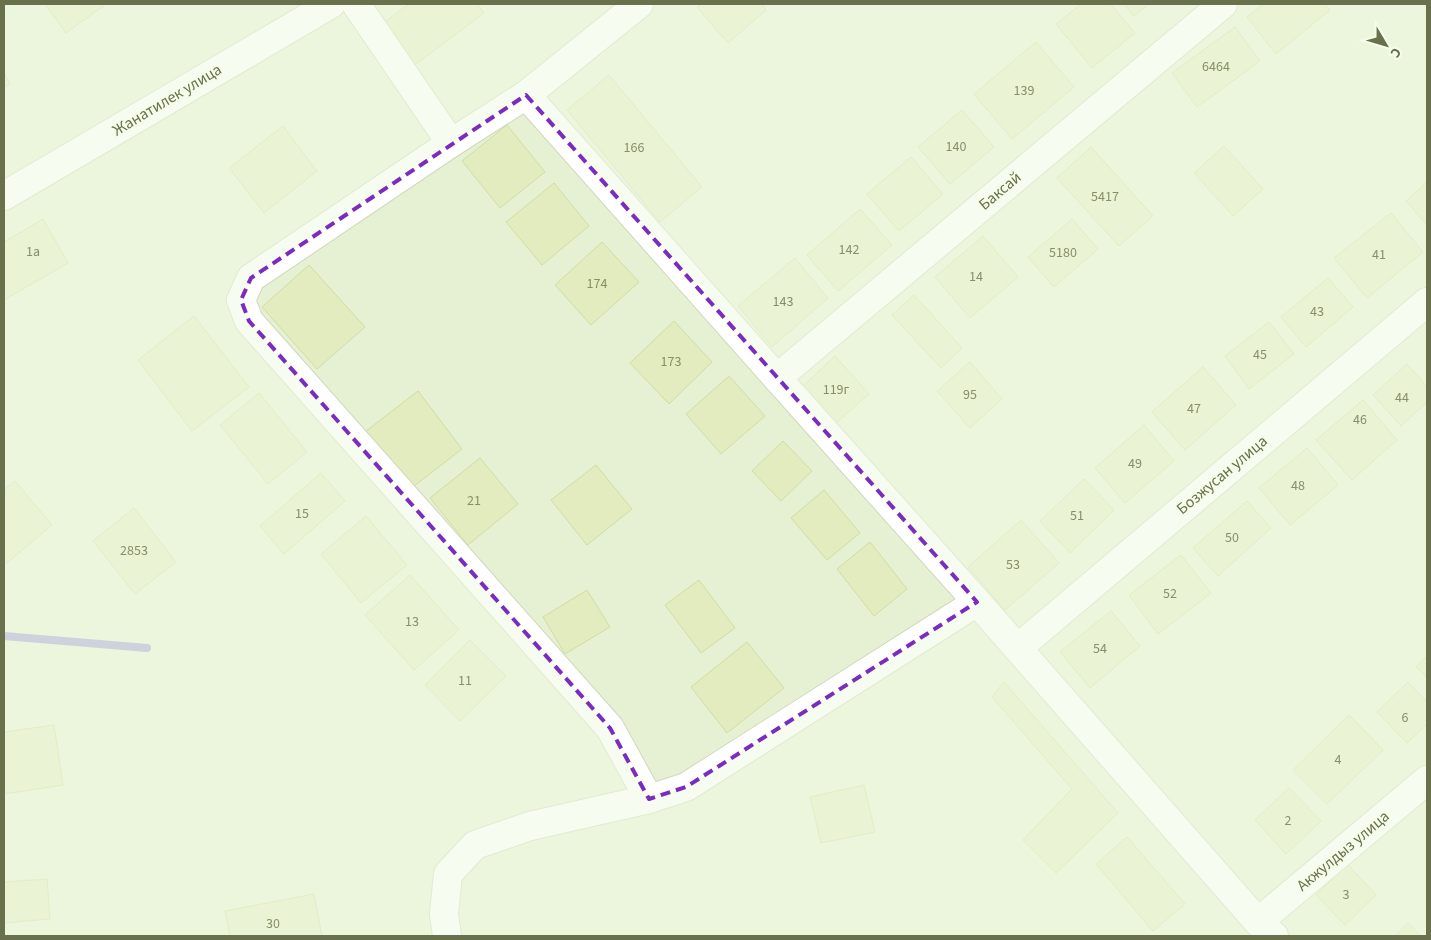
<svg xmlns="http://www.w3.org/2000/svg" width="1431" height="940" viewBox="0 0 1431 940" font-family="'Source Sans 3',sans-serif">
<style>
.residential{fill:#e6f1d3}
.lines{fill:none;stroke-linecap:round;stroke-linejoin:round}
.stream{stroke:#a2a3d2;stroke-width:8}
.building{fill:#e2ecbe;stroke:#d1dda1}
.minor-casing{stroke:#d0d8bc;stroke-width:30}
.minor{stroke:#fff;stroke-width:28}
.marked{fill:none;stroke:#7b2cbf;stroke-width:4;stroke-dasharray:10 6;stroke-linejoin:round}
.labels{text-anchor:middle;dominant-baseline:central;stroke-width:5;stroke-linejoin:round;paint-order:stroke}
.number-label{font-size:14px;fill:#878f68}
.street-label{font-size:16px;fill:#69704c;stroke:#f5fdea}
</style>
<rect width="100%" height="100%" fill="#f0fae4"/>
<!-- residential -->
<rect class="residential" x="4" y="4" width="1423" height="932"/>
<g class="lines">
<!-- stream -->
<polyline class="stream" points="4,636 147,648"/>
</g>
<!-- building -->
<g class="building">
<polygon points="45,4 106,4 66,33"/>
<polygon points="409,4 477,4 484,13 412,67 381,25"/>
<polygon points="702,4 761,4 766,10 728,43 697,7"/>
<polygon points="1081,4 1110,4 1135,33 1092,68 1056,24"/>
<polygon points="1124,4 1149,4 1134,16"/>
<polygon points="1263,4 1324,4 1330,10 1276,54 1247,17"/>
<polygon points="1235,27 1260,61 1197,107 1172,73"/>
<polygon points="1036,42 1074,87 1012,139 974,94"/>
<polygon points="4,74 10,84 4,88"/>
<polygon points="609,75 702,187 660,222 567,110"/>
<polygon points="962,110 994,147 950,184 918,147"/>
<polygon points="507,125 545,172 500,208 462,161"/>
<polygon points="283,126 317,171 264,213 229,168"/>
<polygon points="1224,146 1263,189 1233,216 1194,173"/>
<polygon points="1091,147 1153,216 1119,246 1057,178"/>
<polygon points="911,157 943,194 899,231 867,194"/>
<polygon points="1427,182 1427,225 1406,201"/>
<polygon points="554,183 589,226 542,265 506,222"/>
<polygon points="860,209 892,245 838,291 807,255"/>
<polygon points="1391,213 1423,252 1367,298 1334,258"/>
<polygon points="43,219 68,263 4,300 4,242"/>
<polygon points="1072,219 1098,249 1054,287 1028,257"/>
<polygon points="983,236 1018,277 970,318 935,277"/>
<polygon points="602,242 639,282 591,325 555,285"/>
<polygon points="795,258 828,298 772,347 738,306"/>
<polygon points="309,265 365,327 317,369 262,307"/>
<polygon points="1328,278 1353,307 1306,347 1281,317"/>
<polygon points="914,295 962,348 941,368 892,315"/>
<polygon points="194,316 249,387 192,431 138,360"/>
<polygon points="674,321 712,362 669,404 630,363"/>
<polygon points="1269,322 1294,354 1249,389 1225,356"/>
<polygon points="835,356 869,394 836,423 803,386"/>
<polygon points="970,362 1002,399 970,428 937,391"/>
<polygon points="1407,364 1427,387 1427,402 1401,426 1373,395"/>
<polygon points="1203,367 1236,405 1185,450 1152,412"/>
<polygon points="729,376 765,416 721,454 686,414"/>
<polygon points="418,391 462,449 405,493 361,435"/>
<polygon points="259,393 307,452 268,484 220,425"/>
<polygon points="1363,400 1397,440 1352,480 1316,440"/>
<polygon points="1144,425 1174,461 1125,503 1095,468"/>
<polygon points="783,441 812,471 781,501 752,471"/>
<polygon points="1307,448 1338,485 1290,525 1259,488"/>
<polygon points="480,458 518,504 468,545 430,498"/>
<polygon points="596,465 632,509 587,545 551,500"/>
<polygon points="321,473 345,501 284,554 260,526"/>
<polygon points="1084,479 1114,510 1070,553 1040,521"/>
<polygon points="15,481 52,525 7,563 4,559 4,490"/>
<polygon points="824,490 860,533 827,560 791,518"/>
<polygon points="1247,501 1271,528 1218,576 1193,548"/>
<polygon points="134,508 176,562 135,594 93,541"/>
<polygon points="366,516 407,565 361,603 321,554"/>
<polygon points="1021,520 1059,563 1005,610 968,567"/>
<polygon points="870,542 907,589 874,616 837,569"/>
<polygon points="1181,555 1211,593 1158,634 1129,595"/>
<polygon points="410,575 459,630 414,670 365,615"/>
<polygon points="699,580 735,628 701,653 665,605"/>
<polygon points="587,590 610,627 565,654 543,617"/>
<polygon points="1111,611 1140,646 1090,688 1060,652"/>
<polygon points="470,640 506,676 460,721 425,685"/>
<polygon points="747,642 784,688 727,733 691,687"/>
<polygon points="1427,656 1427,678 1416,667"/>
<polygon points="1004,682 1118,813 1056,873 1023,840 1072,789 992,697"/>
<polygon points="1408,682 1427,702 1427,724 1407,743 1377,712"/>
<polygon points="1349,715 1383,750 1327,804 1293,770"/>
<polygon points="54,725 63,785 4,794 4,732"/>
<polygon points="864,785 875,832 821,843 810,797"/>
<polygon points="1289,788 1321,821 1286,854 1255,820"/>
<polygon points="1127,837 1185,904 1153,931 1096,864"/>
<polygon points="1347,864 1376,895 1345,925 1316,895"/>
<polygon points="47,879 50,919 4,923 4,882"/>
<polygon points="314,894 322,936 230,936 225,911"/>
<polygon points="1408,923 1421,936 1395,936"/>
</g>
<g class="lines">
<!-- minor casing -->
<g class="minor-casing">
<g id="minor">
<polyline points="356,4 451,143"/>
<polyline points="639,4 526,95 451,143 251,278 241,300 249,321 610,728 649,799"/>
<polyline points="526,95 777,378 977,602 1258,922 1274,936"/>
<polyline points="4,196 331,4"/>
<polyline points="777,378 1223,4"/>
<polyline points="1018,648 1427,302"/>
<polyline points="1258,922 1427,780"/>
<polyline points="447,936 444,914 448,874 475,845 530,826 649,799 686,787 977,602"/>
</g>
</g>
<!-- minor -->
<use href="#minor" class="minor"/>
</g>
<!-- marked area -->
<path d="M0 0H1431V940H0ZM526,95L977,602L686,787L649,799L610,728L249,321L241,300L251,278Z" fill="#f0fae4" fill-opacity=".55" fill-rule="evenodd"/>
<path class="marked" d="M526,95L977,602L686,787L649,799L610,728L249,321L241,300L251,278Z"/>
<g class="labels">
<!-- number labels -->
<g class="number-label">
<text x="1216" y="67">6464</text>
<text x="1024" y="91">139</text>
<text x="956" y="147">140</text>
<text x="634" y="148">166</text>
<text x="1105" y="197">5417</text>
<text x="849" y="250">142</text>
<text x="33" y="252">1а</text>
<text x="1063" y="253">5180</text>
<text x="1379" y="255">41</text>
<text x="976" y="277">14</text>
<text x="597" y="284">174</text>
<text x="783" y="302">143</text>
<text x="1317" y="312">43</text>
<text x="1260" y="355">45</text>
<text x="671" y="362">173</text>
<text x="836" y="390">119г</text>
<text x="970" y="395">95</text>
<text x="1402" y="398">44</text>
<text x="1194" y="409">47</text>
<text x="1360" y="420">46</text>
<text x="1135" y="464">49</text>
<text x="1298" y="486">48</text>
<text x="474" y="501">21</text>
<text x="302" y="514">15</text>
<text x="1077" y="516">51</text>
<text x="1232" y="538">50</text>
<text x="134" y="551">2853</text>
<text x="1013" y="565">53</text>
<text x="1170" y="594">52</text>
<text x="412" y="622">13</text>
<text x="1100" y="649">54</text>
<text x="465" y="681">11</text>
<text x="1405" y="718">6</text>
<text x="1338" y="760">4</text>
<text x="1288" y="821">2</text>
<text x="1346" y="895">3</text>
<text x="273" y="924">30</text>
</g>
<!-- street labels -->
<g class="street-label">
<text transform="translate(167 100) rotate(-31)">Жанатилек улица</text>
<text transform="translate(1000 191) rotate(-40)">Баксай</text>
<text transform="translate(1222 475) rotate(-40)">Бозжусан улица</text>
<text transform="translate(1343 851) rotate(-40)">Акжулдыз улица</text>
</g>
</g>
<!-- border -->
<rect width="1431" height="940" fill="none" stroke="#69704c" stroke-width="10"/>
<!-- north arrow -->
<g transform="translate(1386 45) rotate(128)" stroke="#f5fdea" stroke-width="4" paint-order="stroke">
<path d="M0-4L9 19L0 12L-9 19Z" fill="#69704c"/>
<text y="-8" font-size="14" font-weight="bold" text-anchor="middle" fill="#69704c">С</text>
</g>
</svg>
